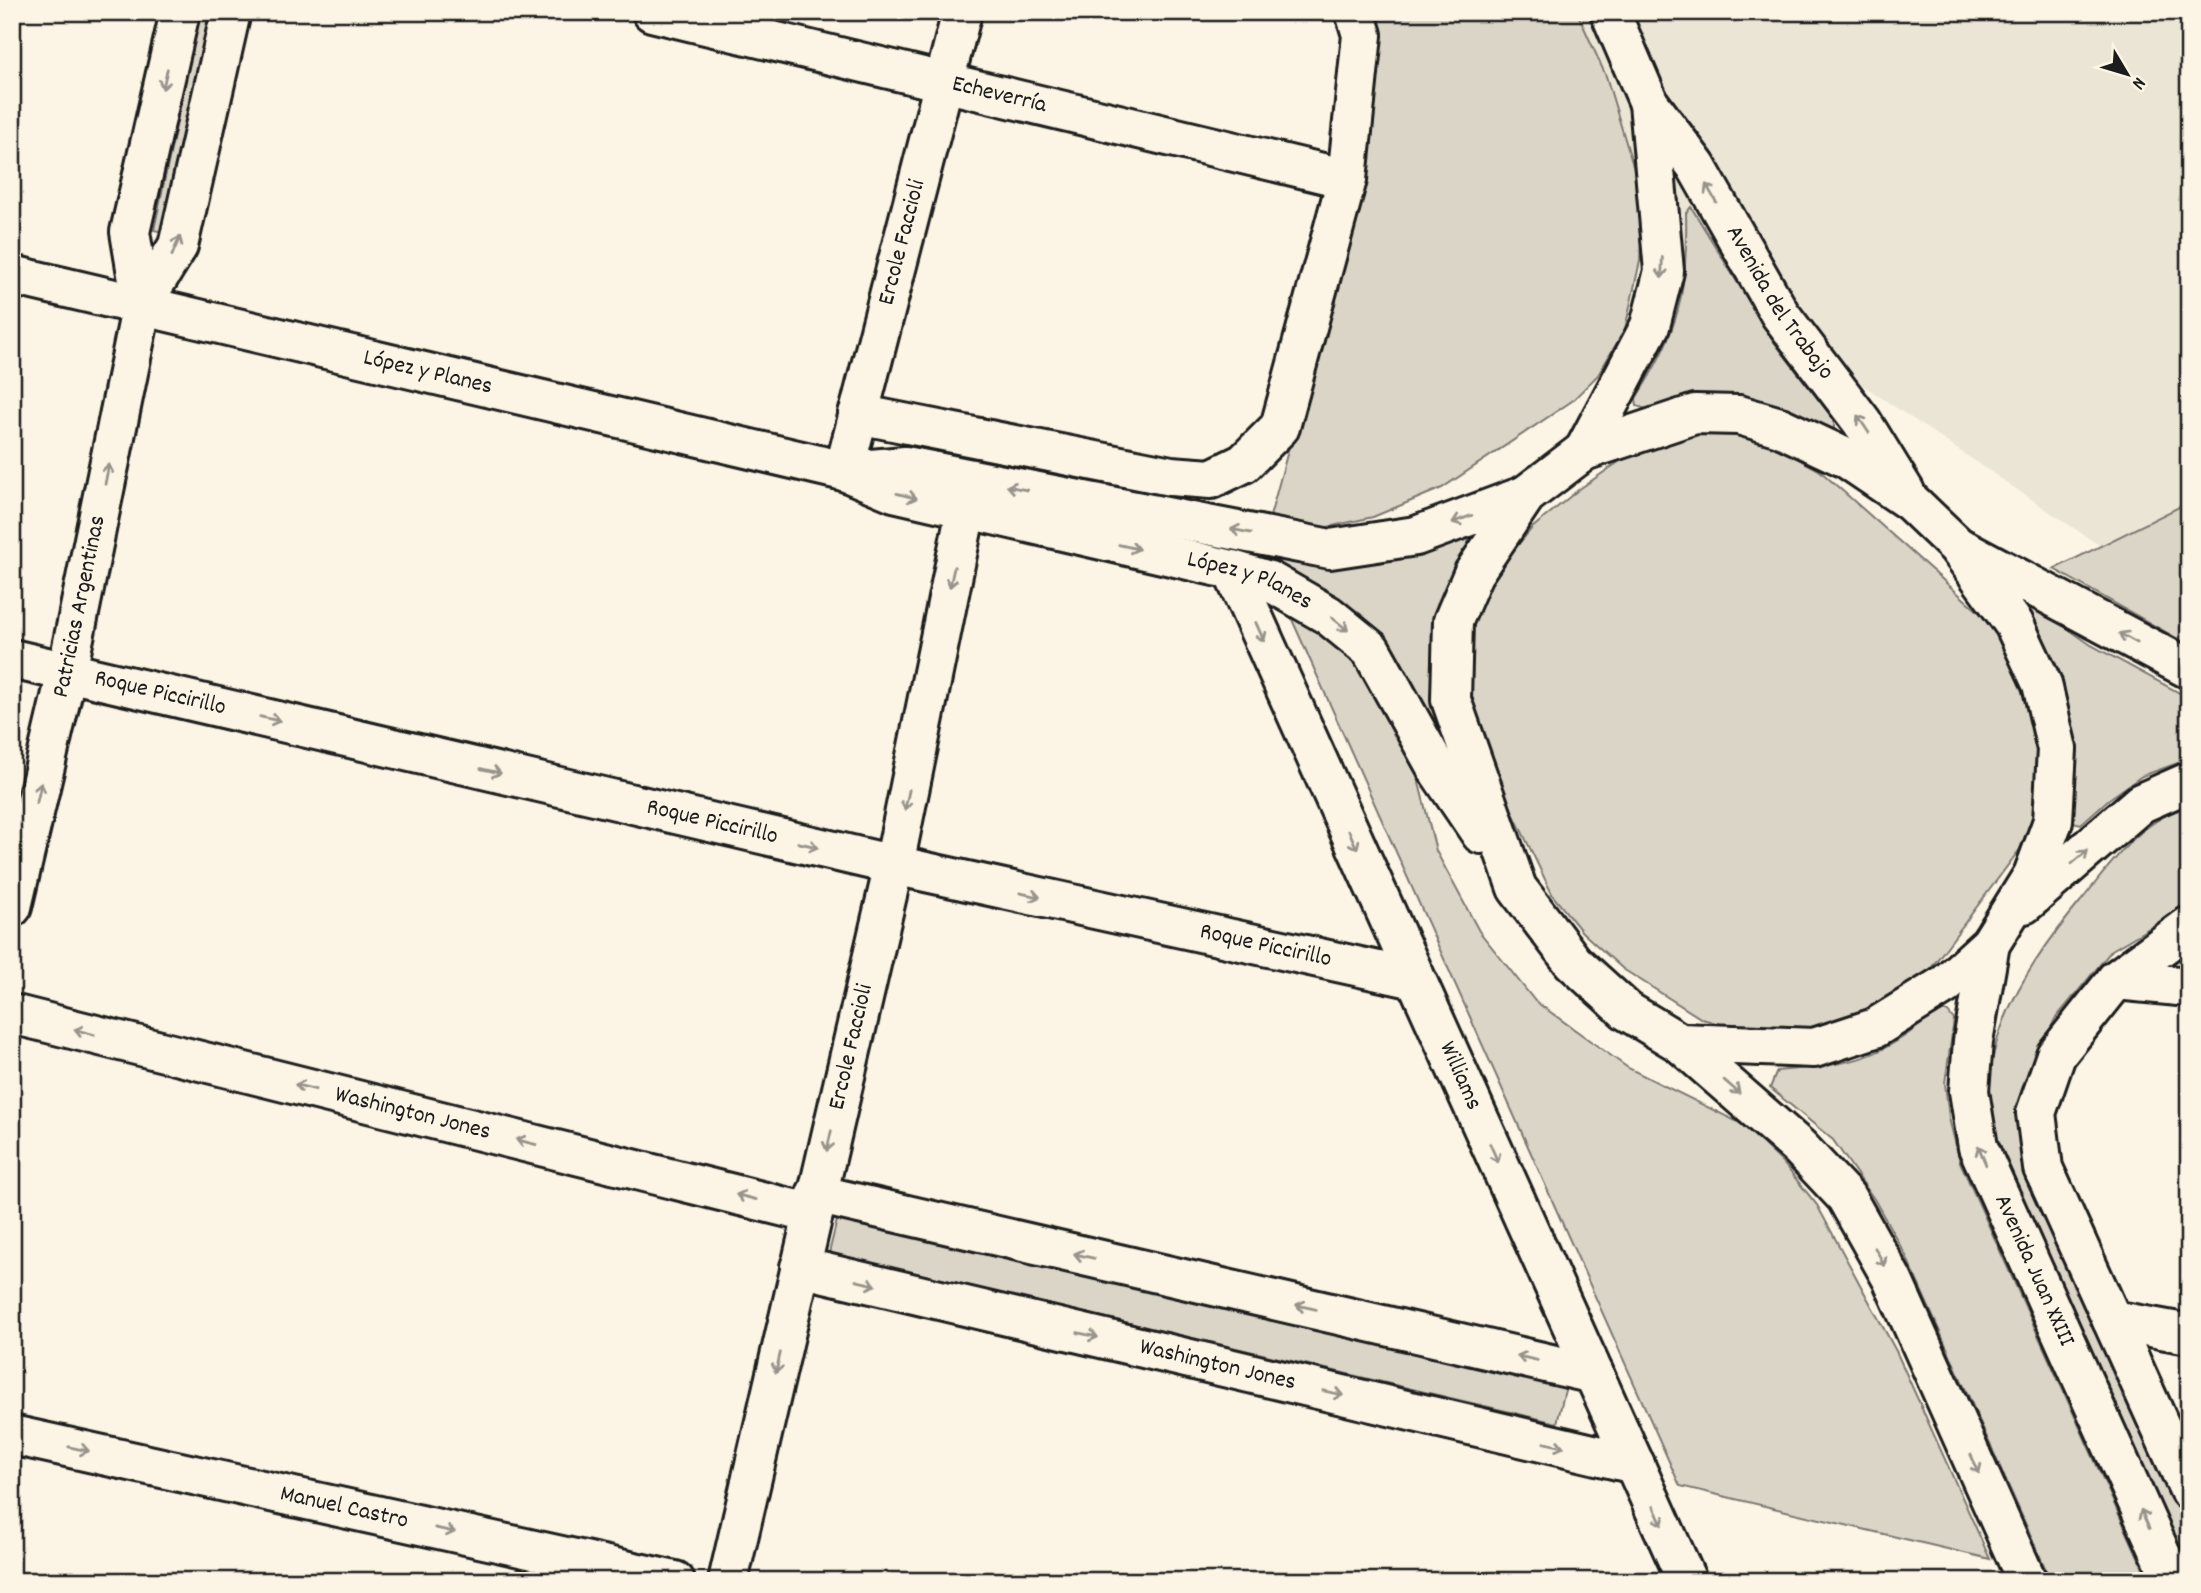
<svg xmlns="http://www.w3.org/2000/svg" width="2201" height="1593" viewBox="0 0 2201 1593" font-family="Dekko,sans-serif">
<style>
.built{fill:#ebe5d6}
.green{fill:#dbd5c8;stroke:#7c7872;stroke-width:2}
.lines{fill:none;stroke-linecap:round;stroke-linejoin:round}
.minor-casing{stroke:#1c1c1c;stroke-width:44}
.major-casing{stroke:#1c1c1c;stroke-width:44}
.minor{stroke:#fcf5e5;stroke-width:38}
.major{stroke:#fcf5e5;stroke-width:38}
.oneway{stroke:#97938b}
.labels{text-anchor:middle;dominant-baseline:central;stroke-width:7;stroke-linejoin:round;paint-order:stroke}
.street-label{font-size:24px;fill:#1c1c1c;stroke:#fcf5e5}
</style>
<rect width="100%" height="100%" fill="#fcf5e5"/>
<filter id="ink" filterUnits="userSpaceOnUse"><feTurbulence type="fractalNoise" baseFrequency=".0143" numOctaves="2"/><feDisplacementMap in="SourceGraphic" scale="14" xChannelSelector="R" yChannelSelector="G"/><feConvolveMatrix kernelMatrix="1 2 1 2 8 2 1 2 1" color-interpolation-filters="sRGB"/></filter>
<g filter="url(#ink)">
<!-- built -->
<polygon class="built" points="1531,12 2189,12 2189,606 1626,225"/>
<!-- green -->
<g class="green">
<polygon points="200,12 210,12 163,232 154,230"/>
<polygon points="1371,12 1577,12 1606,76 1643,199 1640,261 1625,329 1598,375 1572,401 1442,488 1373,517 1314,530 1268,524 1362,179"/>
<path d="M1691,207L1774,342L1834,420V428L1826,429L1692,400L1646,409L1637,406L1636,398C1679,332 1688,291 1686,213Z"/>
<polygon points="1708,431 1740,432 1768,442 1819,470 1989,621 2012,659 2044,738 2038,806 2020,849 1928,972 1901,995 1825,1030 1749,1032 1702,1019 1623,969 1582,932 1553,896 1487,759 1468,710 1470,622 1489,580 1532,528 1578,490 1626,457 1671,440"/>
<polygon points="2189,502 2189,645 2054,569"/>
<path d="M1465,535L1469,542L1466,552C1424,623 1428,655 1440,733L1437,736L1407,672L1383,640L1249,557V553Z"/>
<polygon points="2037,607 2091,645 2189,698 2189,759 2142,776 2109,799 2081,824 2073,822 2068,814 2073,747 2071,721 2032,620 2028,608"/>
<polygon points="1290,615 1336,637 1375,684 1410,747 1436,851 1479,931 1535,1001 1628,1068 1742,1124 1784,1164 1817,1205 1896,1351 1990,1559 1680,1486"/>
<path d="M2189,807V909L2165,919L2112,950L2055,1019L2025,1081L2017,1128L2034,1193L2189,1531V1568C2142,1464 2096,1361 2050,1258C2030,1213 1987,1137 1989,1090C1991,1019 2036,955 2080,902C2110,866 2140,818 2189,807Z"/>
<path d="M1940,1009L1948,1012L1954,1020L1945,1083L1949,1118L1960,1162L2149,1581H2051L1906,1256L1874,1199L1833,1140L1770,1088L1777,1071C1857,1063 1876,1062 1940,1009Z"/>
<polygon points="838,1216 1566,1386 1557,1423 829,1253"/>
</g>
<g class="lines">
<!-- minor casing -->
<g class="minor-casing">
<g id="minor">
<path id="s1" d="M652,12L1347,179"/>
<polyline points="142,304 178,246 231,12"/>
<polyline points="858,414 1171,476 1211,479 1244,463 1280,427 1347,179 1362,35 1355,12"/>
<path id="s2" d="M844,471L962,12"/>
<path id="s3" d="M1232,570L1687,1581"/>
<path id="s4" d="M12,659L894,865L1415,979"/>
<path id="s5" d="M12,907L67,672L142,304L130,232L180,12"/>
<polyline points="2189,926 2116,980 2056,1055 2036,1113 2043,1168 2189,1490"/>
<path id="s6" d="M1990,944L1973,1041L1969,1091L1978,1147L2173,1581"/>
<polyline points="2116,980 2189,987"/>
<path id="s7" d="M12,1014L813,1214"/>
<polyline points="1680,1043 1799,1147 1846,1197 1892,1279 2027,1581"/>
<polyline points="816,1194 1594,1374"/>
<path id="s8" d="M800,1267L1635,1464"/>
<polyline points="2112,1320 2189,1334"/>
<path id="s9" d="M12,1435L675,1581"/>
<path id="s10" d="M728,1581L894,865L966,510"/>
</g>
</g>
<!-- major casing -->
<g class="major-casing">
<g id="major">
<path id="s11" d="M1610,12L1649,103L1696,166L1780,314L1862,422L1905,492"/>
<path id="s12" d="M12,275L844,471L894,492L1232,570L1269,581L1328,615L1371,650L1439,772L1481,834"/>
<polygon points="1695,414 1739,415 1780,427 1846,458 1911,502 1957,546 2014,624 2042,684 2057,749 2053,821 2033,875 1990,944 1946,984 1875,1028 1814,1048 1680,1043 1627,1011 1573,962 1517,888 1451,700 1453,621 1473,574 1526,495 1584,451"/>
<polyline points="1584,451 1650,326 1664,271 1649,103"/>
<polyline points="848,471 905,466 1330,549 1416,536 1526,495"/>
<polyline points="1965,550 2189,669"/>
<polyline points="2024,904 2141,803 2189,782"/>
</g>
</g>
<!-- minor -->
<use href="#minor" class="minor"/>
<!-- major -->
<use href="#major" class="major"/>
</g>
<!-- one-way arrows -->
<defs><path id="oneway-shaft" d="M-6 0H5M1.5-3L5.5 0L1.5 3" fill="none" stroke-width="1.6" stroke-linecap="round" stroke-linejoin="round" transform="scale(1.75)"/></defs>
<g class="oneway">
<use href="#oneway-shaft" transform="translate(165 79) rotate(103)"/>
<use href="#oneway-shaft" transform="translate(1711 193) rotate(-120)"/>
<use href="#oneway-shaft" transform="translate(176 246) rotate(-67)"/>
<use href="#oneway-shaft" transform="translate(1662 268) rotate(92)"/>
<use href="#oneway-shaft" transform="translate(1863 424) rotate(-124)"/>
<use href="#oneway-shaft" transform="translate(107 474) rotate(-79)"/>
<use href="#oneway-shaft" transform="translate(1017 488) rotate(-169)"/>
<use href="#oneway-shaft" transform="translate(907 496) rotate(14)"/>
<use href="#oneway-shaft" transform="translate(1462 519) rotate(160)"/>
<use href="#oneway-shaft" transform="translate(1241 531) rotate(-169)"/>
<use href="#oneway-shaft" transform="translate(1129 547) rotate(13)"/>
<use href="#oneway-shaft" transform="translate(952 577) rotate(102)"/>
<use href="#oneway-shaft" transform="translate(1340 624) rotate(39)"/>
<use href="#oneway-shaft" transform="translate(1260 632) rotate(66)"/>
<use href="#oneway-shaft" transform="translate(2128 638) rotate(-151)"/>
<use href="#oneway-shaft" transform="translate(270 719) rotate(13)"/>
<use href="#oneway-shaft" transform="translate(491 771) rotate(13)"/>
<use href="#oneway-shaft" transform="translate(39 793) rotate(-77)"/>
<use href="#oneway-shaft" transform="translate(907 800) rotate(102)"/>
<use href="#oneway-shaft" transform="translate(1353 840) rotate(66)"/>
<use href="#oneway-shaft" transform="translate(808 845) rotate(13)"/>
<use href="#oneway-shaft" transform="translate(2080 857) rotate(-40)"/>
<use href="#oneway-shaft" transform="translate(1030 895) rotate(12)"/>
<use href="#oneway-shaft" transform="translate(84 1032) rotate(-166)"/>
<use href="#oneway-shaft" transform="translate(305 1087) rotate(-166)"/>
<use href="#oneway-shaft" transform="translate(1732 1087) rotate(41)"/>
<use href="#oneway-shaft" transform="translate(829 1141) rotate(103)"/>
<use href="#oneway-shaft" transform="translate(526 1142) rotate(-166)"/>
<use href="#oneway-shaft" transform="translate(1494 1153) rotate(66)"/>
<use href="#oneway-shaft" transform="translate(1982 1155) rotate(-112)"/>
<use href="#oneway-shaft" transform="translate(746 1197) rotate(-166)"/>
<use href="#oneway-shaft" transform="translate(1084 1256) rotate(-167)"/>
<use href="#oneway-shaft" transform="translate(1880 1257) rotate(61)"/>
<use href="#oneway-shaft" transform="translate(866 1283) rotate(13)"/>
<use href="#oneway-shaft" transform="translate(1306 1307) rotate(-167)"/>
<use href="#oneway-shaft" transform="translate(1088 1335) rotate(13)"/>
<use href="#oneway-shaft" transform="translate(1527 1358) rotate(-167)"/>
<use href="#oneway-shaft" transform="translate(778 1363) rotate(103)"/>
<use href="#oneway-shaft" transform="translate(1333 1393) rotate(13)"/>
<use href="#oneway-shaft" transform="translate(1554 1445) rotate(13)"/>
<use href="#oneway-shaft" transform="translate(79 1449) rotate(12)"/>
<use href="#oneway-shaft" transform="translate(1975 1464) rotate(66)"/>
<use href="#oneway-shaft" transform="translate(1658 1516) rotate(66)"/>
<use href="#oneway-shaft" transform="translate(2145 1519) rotate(-114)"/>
<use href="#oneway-shaft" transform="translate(445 1530) rotate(12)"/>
</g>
</g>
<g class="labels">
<!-- street labels -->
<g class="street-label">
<text stroke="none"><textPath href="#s1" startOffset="357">Echeverría</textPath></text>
<text stroke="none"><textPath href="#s2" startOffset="236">Ercole Faccioli</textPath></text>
<text stroke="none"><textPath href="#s11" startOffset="338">Avenida del Trabajo</textPath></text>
<text stroke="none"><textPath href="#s12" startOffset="427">López y Planes</textPath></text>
<text stroke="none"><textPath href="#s12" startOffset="1276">López y Planes</textPath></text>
<text stroke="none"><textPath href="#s5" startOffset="308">Patricias Argentinas</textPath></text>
<text stroke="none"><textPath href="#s4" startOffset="152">Roque Piccirillo</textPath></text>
<text stroke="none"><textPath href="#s4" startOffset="719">Roque Piccirillo</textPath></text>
<text stroke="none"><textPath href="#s4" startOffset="1286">Roque Piccirillo</textPath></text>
<text stroke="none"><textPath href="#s10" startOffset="548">Ercole Faccioli</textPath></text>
<text stroke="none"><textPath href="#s3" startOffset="555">Williams</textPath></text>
<text stroke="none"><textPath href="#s7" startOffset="413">Washington Jones</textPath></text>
<text stroke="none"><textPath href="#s6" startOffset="341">Avenida Juan XXIII</textPath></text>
<text stroke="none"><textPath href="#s8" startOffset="429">Washington Jones</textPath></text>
<text stroke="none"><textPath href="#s9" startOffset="340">Manuel Castro</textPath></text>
</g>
</g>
<!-- margin -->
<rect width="2201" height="1593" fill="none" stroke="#fcf5e5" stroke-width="42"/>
<rect x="21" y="21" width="2159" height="1551" fill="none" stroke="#1c1c1c" stroke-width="2.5" filter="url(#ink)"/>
<!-- north arrow -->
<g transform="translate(2127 74) rotate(128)" stroke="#fcf5e5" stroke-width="5" paint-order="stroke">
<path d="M0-5L12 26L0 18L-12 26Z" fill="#1c1c1c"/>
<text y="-10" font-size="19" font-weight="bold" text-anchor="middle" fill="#1c1c1c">N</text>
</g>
</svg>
